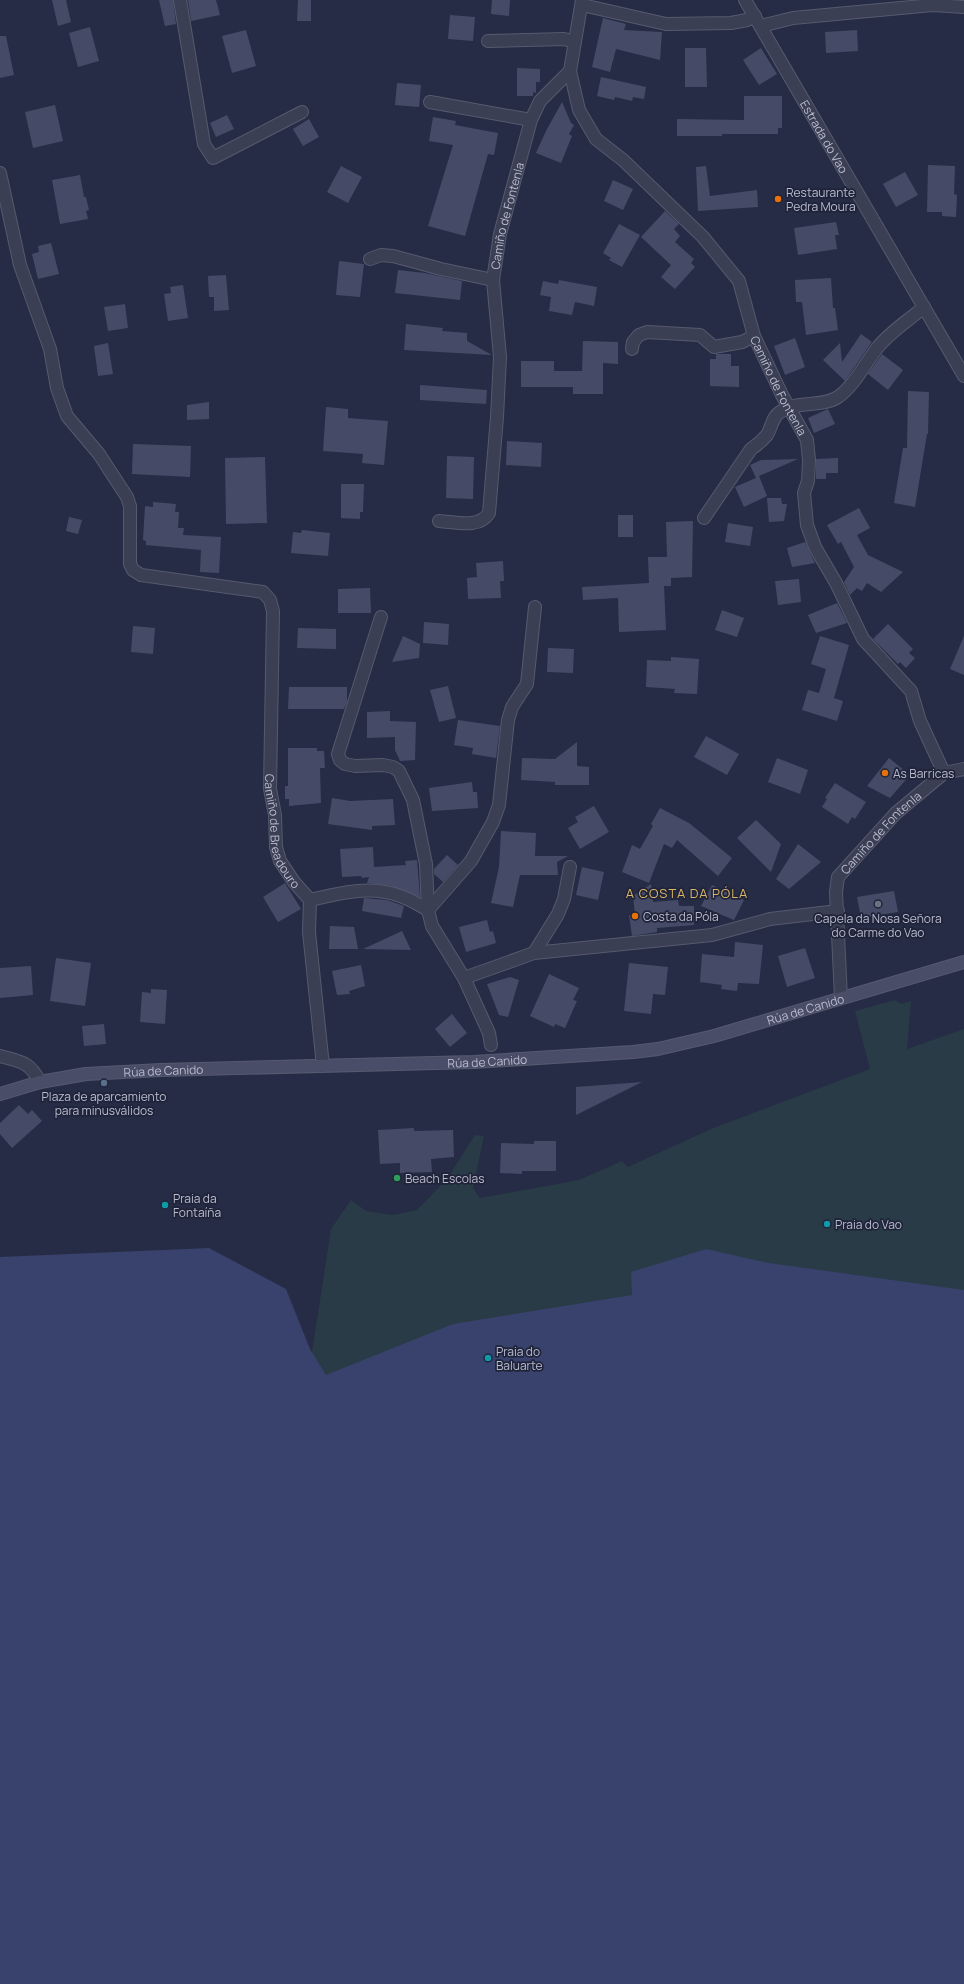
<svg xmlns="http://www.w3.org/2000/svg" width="964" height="1984" viewBox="0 0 964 1984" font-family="Manrope,sans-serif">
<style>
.green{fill:#283b46}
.water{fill:#39426c}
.building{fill:#454b67}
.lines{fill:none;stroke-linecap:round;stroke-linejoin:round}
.minor-casing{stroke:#565a6f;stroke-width:14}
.tertiary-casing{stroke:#565a6f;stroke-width:14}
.secondary-casing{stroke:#565a6f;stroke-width:14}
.minor{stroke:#3b3f54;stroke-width:12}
.tertiary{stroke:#3b3f54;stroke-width:12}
.secondary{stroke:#494d68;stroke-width:12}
.food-dot{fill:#e8710a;stroke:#1f243a;stroke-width:1.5}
.worship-dot{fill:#6b7280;stroke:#1f243a;stroke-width:1.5}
.service-dot{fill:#5c6f8a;stroke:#1f243a;stroke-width:1.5}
.leisure-dot{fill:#2e9e5b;stroke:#1f243a;stroke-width:1.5}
.culture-dot{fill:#0f9aa8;stroke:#1f243a;stroke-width:1.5}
.labels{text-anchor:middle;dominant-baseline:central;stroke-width:3.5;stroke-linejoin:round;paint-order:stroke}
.street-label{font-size:12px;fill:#b9bbce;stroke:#1f243a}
.poi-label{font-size:12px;fill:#b9bbce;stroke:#1f243a;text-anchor:start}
.neighbourhood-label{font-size:13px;letter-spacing:1px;fill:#dcb766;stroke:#1f243a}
</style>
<rect width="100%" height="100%" fill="#262c45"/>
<!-- green -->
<polygon class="green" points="895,1000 901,1004 911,1001 907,1049 964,1029 964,1382 294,1468 331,1229 351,1200 366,1211 393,1215 417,1210 447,1179 475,1135 484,1136 473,1188 480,1198 579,1180 622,1161 628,1167 711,1129 870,1069 855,1011"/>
<!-- water -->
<polygon class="water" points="209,1248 286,1289 310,1349 326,1375 453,1324 632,1295 631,1272 706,1249 769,1263 964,1290 964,1984 0,1984 0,1257"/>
<!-- building -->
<g class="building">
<polygon points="52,0 66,0 71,22 58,26"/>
<polygon points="159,0 173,0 176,24 165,26"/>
<polygon points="188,0 216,0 220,15 191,21"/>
<polygon points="298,0 311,0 311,21 297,21"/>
<polygon points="492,0 510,0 509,16 491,14"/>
<polygon points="450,15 475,17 473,41 448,39"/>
<polygon points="603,18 626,24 624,30 662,32 660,60 616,49 610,72 592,67"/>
<polygon points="90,27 99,61 78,67 69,33"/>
<polygon points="246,30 256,66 232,73 222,36"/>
<polygon points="857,30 858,51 826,53 825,32"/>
<polygon points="0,36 6,36 14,75 0,78"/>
<polygon points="685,48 706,48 707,87 685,87"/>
<polygon points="761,48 777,74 759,85 743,60"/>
<polygon points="517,68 540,69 540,82 536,82 536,93 533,92 533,96 517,96"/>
<polygon points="601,77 646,87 644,99 633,97 632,101 615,97 614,100 597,96"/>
<polygon points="397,83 421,85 419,107 395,105"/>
<polygon points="744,96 782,96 782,128 778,128 778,134 722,134 722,136 677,136 677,119 744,120"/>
<polygon points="562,102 571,123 574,125 569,134 572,136 561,163 536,153 546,131"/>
<polygon points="55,105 63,141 33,148 25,112"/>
<polygon points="227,115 234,129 216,137 210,123"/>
<polygon points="433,117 456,121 455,125 498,133 494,155 488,154 465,236 428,226 453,145 429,141"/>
<polygon points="309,119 319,137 303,146 293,129"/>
<polygon points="928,165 955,166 954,194 957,195 956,217 942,216 942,212 927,212"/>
<polygon points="341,166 362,177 348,203 327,192"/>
<polygon points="706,166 710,196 757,190 758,207 698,211 696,167"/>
<polygon points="905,172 918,195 896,207 883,184"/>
<polygon points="80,175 84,197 86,197 89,210 86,211 88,219 60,224 52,180"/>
<polygon points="613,180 633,189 623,210 604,201"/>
<polygon points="665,211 679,224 674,229 680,236 675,242 694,259 691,263 695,267 675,289 661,277 671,265 641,237"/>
<polygon points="836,222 839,235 835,235 837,249 798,255 794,228"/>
<polygon points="619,224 640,235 622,267 609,260 611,258 603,253"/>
<polygon points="51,243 59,274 38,279 32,254 39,252 38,246"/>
<polygon points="339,261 364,264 360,297 336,295"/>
<polygon points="398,270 425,273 462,281 460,300 395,293"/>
<polygon points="226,275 229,310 214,311 214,297 209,297 208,276"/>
<polygon points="831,278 833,308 835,308 838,330 806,335 802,302 796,302 795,280"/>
<polygon points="559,280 597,287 594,306 575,302 572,315 549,311 551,297 540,295 543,281 558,284"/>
<polygon points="183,285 188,318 168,321 164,294 171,293 170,287"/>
<polygon points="125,304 128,328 108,331 104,307"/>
<polygon points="406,324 443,328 442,331 467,333 467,341 492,355 404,350"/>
<polygon points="861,334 872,342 845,381 823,360 840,343 842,362"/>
<polygon points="795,338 805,367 785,375 774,346"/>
<polygon points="583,341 618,342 618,364 603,363 603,394 573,394 573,387 521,387 521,361 554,361 554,371 582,371"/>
<polygon points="108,343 113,374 98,376 94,346"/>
<polygon points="716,354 731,354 731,366 739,366 739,387 710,386 710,359 716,359"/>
<polygon points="882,354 903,370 888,390 868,374"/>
<polygon points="420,385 487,390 486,404 420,400"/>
<polygon points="908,391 929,392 928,434 927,434 915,507 894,503 903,448 907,448"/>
<polygon points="209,402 209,419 187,420 187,405"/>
<polygon points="326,407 348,409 348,418 388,421 384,465 362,463 363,454 323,451"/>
<polygon points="828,409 835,424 814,433 808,418"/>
<polygon points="507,441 542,443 541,467 506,465"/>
<polygon points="133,444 191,446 190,477 132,474"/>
<polygon points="447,456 474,457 473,499 446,498"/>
<polygon points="265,457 267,523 226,524 225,458"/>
<polygon points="838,458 838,473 826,473 826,479 816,479 816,459"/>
<polygon points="798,459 759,476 767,496 744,507 735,487 756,478 750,465 761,460"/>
<polygon points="341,484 364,484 363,512 360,512 360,519 341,518"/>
<polygon points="767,498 781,498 782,504 787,504 784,521 769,522"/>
<polygon points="153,502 176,504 175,512 179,512 178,528 184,528 183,535 221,537 219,573 200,572 201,550 146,545 146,541 143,540 145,506 153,507"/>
<polygon points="859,508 870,528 857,535 868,555 903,572 881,592 867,583 862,591 857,588 850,595 844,582 854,567 841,542 838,544 827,525"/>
<rect x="618" y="515" width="15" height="22"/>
<polygon points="69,517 82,520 78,534 66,531"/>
<polygon points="693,521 692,577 671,578 671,586 664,586 666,630 619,632 618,598 583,600 582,587 649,583 648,557 667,557 666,522"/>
<polygon points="728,523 753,527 750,546 725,542"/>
<polygon points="302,530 330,533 328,556 291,553 293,532 301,533"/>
<polygon points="805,542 815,563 792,567 787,548"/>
<polygon points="503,561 504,581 500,581 501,598 468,599 467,578 477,577 476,563"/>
<polygon points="799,579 801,602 778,605 775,581"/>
<polygon points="370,588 371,613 338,613 338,589"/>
<polygon points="837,603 847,623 816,633 808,615"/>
<polygon points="722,610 744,618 737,637 715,630"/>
<polygon points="424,622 449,624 448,645 423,643"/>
<polygon points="888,624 913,649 909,653 915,658 906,668 900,662 898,664 873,639"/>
<polygon points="133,626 155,628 153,654 131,652"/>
<polygon points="298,628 336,629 336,649 297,648"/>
<polygon points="403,636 420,644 419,658 392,662"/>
<polygon points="820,636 849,645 834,698 843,701 837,721 802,710 808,690 819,693 826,669 811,664"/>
<polygon points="964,636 964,675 950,669"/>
<polygon points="548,648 574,649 573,673 547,672"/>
<polygon points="671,657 699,659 697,694 674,693 675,689 646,687 647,660 671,661"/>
<polygon points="448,686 456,718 439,722 430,690"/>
<polygon points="289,687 347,687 347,702 344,709 288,709"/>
<polygon points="390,711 390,721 416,722 415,760 400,761 395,750 395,737 367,738 367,712"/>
<polygon points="458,720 500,726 496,758 472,754 473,748 454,745"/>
<polygon points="706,736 739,754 727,775 694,757"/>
<polygon points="577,742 577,766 589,767 589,785 555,785 555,782 521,780 522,758 555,759"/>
<polygon points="288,748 317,748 317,751 324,751 325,768 320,768 321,803 289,806 289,799 285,799 285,786 288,786"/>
<polygon points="777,758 808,770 800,794 768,782"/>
<polygon points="889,758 910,775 890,798 867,786"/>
<polygon points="472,782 473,792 477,792 478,808 432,811 429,788"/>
<polygon points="835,783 866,802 855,819 852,817 848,824 822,807 827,799 825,798"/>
<polygon points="332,798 350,801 393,799 395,825 372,826 372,830 328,824"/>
<polygon points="594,806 609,832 580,849 568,828 578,822 575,817"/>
<polygon points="660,808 689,823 732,858 718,876 677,840 672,848 664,844 649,883 622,872 632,845 640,849 653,826 651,824"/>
<polygon points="756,820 781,844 771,872 737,838"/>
<polygon points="501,831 536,833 535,856 568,856 557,862 558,875 520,875 513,907 491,903 499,867"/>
<polygon points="798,844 821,862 789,889 776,879"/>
<polygon points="373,847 374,867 406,865 405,861 417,860 420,897 391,886 367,883 369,877 362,878 361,876 342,877 340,849"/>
<polygon points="447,855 458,865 443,882 434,874 434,869"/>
<polygon points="582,867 604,872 598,900 576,895"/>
<polygon points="285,883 301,909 278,922 263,897"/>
<polygon points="651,884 653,902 678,900 679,906 694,906 694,925 657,928 657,932 632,936 629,915 635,915 633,896"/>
<polygon points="712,885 744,900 734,920 701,906"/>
<polygon points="894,891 898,912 861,918 857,897"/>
<polygon points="364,898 387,900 404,906 401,918 362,911"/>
<polygon points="487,920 490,932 493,931 496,943 466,952 459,927"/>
<polygon points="330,926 354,927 358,949 329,949"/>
<polygon points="402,931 411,950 363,949"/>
<polygon points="735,942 763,945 759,984 738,983 737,991 721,989 722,985 700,982 702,954 734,957"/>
<polygon points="805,948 815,978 787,987 778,956"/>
<polygon points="56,958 91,963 85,1006 50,1001"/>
<polygon points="629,963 668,967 665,995 653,994 651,1014 624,1011"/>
<polygon points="361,965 365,986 349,991 350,994 337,995 332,971"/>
<polygon points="31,966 33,995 0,998 0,968"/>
<polygon points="549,974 579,988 573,1000 577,1001 565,1028 555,1024 554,1027 530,1016"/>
<polygon points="510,977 519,980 508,1017 499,1015 487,984"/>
<polygon points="151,989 167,990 165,1024 140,1022 142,992 151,993"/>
<polygon points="452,1014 467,1033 450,1047 435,1029"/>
<polygon points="104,1024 106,1044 84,1046 82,1026"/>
<polygon points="642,1082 576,1115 576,1087"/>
<polygon points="19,1105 28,1114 32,1110 42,1121 12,1148 0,1134 0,1123"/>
<polygon points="414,1128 414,1131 453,1130 454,1157 431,1159 432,1172 400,1173 400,1163 380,1164 378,1130"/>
<polygon points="534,1141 556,1141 556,1171 522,1171 522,1174 500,1173 501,1143 534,1144"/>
</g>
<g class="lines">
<!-- minor casing -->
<g class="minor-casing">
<g id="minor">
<polyline points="180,0 204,144 213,158 302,112"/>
<polyline points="582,5 666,24 731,23 747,20 755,16"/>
<polyline points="761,26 793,18 933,5 964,7"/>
<polyline points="488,41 564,39 575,42"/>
<path id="s1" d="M570,71L579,110L596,139L623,160L703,237L739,281L754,336L782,395L807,440L809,460L808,481L804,493L807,525L815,547L836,583L863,639L911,691L920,721L944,773"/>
<polyline points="430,102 531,120"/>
<path id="s2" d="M0,173L20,265L50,349L57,388L67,416L99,454L127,497L130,506V564L133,570L141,575L263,592L270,600L273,611L270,789L275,815L276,847L280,861L294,882L310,900L309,932L323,1066"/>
<polyline points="370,259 381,255 393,256 441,269 493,280"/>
<polyline points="632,349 633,342 639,335 647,332 700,335 714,347 742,342 754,336"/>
<path d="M704,518L751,449C757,445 762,441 767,435C772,427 772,417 780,412C797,400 821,408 838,397C854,386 866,362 878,347C891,331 909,320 924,307"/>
<path id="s3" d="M439,521C456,522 479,529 489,513L497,417L500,357L493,280L500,234L531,120L540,101L570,71L582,0"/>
<polyline points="381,617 338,754 340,760 345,764 355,766 383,765 393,767 399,771 413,800 426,864 428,910 432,926 464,978 534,953 712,935 770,919 838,911"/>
<path d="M310,900C339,893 371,885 400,896C410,899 419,905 428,910"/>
<polyline points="428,910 471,861 493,822 499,805 508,720 512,707 527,684 535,607"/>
<polyline points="534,953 558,914 564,899 570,867"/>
<polyline points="464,978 489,1033 491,1045"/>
<path id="s4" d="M841,998L836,892L838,877L896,813L944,773L964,769"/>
<path d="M0,1056C21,1062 29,1061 40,1082"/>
</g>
</g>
<!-- tertiary casing -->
<g class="tertiary-casing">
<g id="tertiary">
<path id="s5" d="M745,0L964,376"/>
</g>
</g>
<!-- secondary casing -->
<g class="secondary-casing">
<g id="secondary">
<path id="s6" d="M0,1094L40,1082L86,1074L161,1070L474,1062L633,1052L658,1049L714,1036L964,962"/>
</g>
</g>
<!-- minor -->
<use href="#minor" class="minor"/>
<!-- tertiary -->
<use href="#tertiary" class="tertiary"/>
<!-- secondary -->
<use href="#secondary" class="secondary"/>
</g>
<!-- markers -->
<g class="food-dot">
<circle cx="778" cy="199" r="4"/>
<circle cx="885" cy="773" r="4"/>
<circle cx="635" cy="916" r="4"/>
</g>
<circle class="worship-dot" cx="878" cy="904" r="4"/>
<circle class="service-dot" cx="104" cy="1083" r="4"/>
<circle class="leisure-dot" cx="397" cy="1178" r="4"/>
<g class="culture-dot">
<circle cx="165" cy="1205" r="4"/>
<circle cx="827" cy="1224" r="4"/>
<circle cx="488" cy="1358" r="4"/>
</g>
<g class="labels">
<!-- street labels -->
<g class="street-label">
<text stroke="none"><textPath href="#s5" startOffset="158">Estrada do Vao</textPath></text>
<text stroke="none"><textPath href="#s3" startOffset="353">Camiño de Fontenla</textPath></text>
<text stroke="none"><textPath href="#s1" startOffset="388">Camiño de Fontenla</textPath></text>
<text stroke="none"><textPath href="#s2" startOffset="805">Camiño de Breadouro</textPath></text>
<text stroke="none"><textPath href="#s4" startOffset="183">Camiño de Fontenla</textPath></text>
<text stroke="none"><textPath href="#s6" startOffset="814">Rúa de Canido</textPath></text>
<text stroke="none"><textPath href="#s6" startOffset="490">Rúa de Canido</textPath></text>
<text stroke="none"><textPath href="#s6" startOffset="166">Rúa de Canido</textPath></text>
</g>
<!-- poi labels -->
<g class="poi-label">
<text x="786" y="192">Restaurante<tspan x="786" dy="14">Pedra Moura</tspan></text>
<text x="893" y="773">As Barricas</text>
<text x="643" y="916">Costa da Póla</text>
<text x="878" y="918" text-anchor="middle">Capela da Nosa Señora<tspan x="878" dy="14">do Carme do Vao</tspan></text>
<text x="104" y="1096" text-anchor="middle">Plaza de aparcamiento<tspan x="104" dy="14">para minusválidos</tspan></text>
<text x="405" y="1178">Beach Escolas</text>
<text x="173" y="1198">Praia da<tspan x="173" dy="14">Fontaíña</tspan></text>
<text x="835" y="1224">Praia do Vao</text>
<text x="496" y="1351">Praia do<tspan x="496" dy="14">Baluarte</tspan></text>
</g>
<!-- neighbourhood labels -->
<g class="neighbourhood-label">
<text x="687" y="893">A COSTA DA PÓLA</text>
</g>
</g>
</svg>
